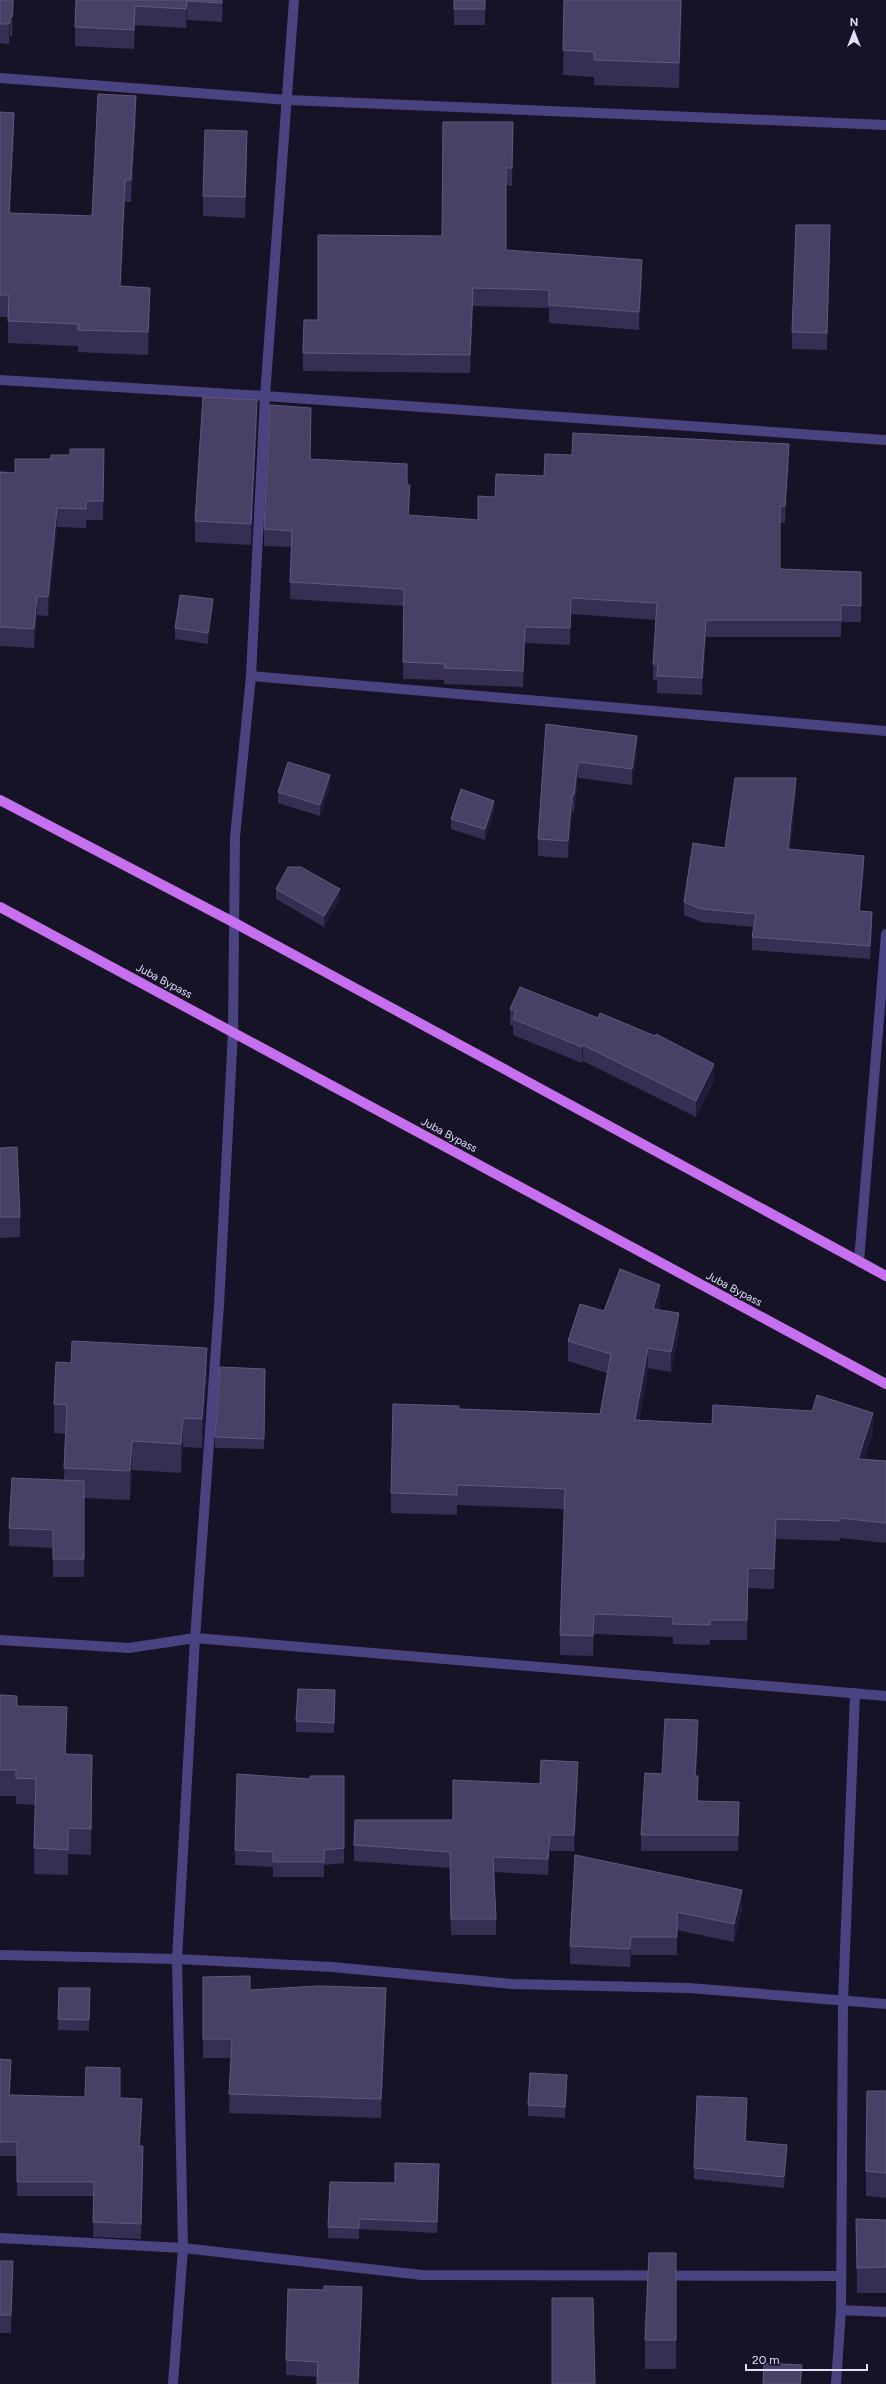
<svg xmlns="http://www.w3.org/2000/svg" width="886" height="2384" viewBox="0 0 886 2384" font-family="Figtree,sans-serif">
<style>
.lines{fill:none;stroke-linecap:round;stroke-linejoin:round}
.minor{stroke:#494381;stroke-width:10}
.major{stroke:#c670ef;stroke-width:10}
.wall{fill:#372e53}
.shaded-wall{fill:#221b3a}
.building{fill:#494165;stroke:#61597c}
.labels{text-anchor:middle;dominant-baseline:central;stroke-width:3;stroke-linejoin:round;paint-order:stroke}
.street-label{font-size:11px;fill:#e2ddfb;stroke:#171327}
</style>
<rect width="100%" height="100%" fill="#171327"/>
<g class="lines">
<!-- minor -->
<g class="minor">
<polyline points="0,78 288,100 886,125"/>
<polyline points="0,380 265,396 886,440"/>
<polyline points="251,676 886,731"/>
<polyline points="859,1261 886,934"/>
<polyline points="0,1640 129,1648 195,1638 886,1696"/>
<polyline points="0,1955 177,1959 332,1967 512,1984 689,1988 886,2004"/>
<polyline points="0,2238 183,2248 422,2275 840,2276"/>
<polyline points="841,2310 886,2312"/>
<polyline points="173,2384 183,2248 177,1959 195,1638 219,1306 233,1031 235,837 251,676 265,396 294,0"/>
<polyline points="836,2384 841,2310 843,2001 855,1693"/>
</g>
<!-- major -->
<g class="major">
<polyline points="0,800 233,922 886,1276"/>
<polyline points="0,907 886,1384"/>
</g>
</g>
<!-- wall -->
<g class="wall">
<polygon points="0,0 14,0 12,36 10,36 9,44 0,43"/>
<polygon points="76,0 223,0 222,22 187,20 186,28 135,25 134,49 75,46 75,27"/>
<rect x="454" y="0" width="31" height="25"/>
<polygon points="564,0 682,0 679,88 594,85 594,77 563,75"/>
<polygon points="0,112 14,135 10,213 92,216 136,118 131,202 125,202 121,286 150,310 148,355 78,352 78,346 8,343 8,317 0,317"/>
<polygon points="513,122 512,186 506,185 506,250 642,278 639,330 549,323 549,308 473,306 470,373 303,371 303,353 318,320 442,236"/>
<polygon points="247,152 245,218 203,216 203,196"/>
<polygon points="830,242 827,350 792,349 792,332"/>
<polygon points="257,421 251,545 195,542 195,521"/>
<polygon points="311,424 310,459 407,485 410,502 409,515 478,520 495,497 544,476 789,461 785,523 780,523 780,569 861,588 861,622 841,622 841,637 706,637 702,695 657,693 657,680 653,680 653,664 656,620 571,614 570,645 525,643 523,687 444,684 444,680 403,679 404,606 290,599 291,547 264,546 264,529"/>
<polygon points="104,468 103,520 86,520 86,528 57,527 48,616 37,615 34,648 0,646 0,472 15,473"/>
<polygon points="213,610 208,644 175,639 175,628"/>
<polygon points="546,724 637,753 632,785 578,778 574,812 572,812 568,858 538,856 538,839"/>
<polygon points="330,786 320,816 278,803 278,792"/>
<polygon points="796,791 790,849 864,869 860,911 872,925 870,959 752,950 752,937 754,927 701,922 684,915 684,902 725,848"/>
<polygon points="494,811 485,840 451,829 451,819"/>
<polygon points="276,889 340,899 324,927 276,899"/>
<polygon points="510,1009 714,1080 696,1117 583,1061 582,1063 513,1035 513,1026 510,1025"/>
<polygon points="0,1148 20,1217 20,1237 0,1238"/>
<polygon points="660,1305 659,1310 679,1333 671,1372 648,1368 639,1420 873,1433 864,1459 886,1461 886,1543 840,1538 840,1541 776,1539 774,1589 748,1588 747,1640 710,1640 710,1645 673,1644 673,1637 594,1634 593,1656 560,1655 560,1635 564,1509 457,1505 457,1515 391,1513 391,1493 459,1409 600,1414 607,1373 568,1361 568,1341 604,1311"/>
<polygon points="265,1369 264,1449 215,1448 215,1437"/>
<polygon points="207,1377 202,1448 183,1447 181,1473 132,1470 130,1500 84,1498 84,1577 53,1577 53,1548 9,1546 9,1528 64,1481 65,1434 54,1433 54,1404"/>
<polygon points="335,1690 334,1733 296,1732 296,1721"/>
<polygon points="0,1695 17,1706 67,1733 66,1754 92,1781 91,1855 68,1854 68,1875 34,1874 35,1805 16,1804 16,1796 0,1796"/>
<polygon points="698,1736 696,1776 698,1792 698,1801 739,1818 738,1851 641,1851 641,1835 662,1774"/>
<polygon points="344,1776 344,1863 324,1865 324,1877 273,1877 273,1867 235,1865 235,1850 310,1779"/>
<polygon points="578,1778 574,1851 550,1851 548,1875 494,1872 496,1919 496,1935 451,1935 450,1868 354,1861 354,1845 453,1820 540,1784"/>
<polygon points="575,1855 742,1908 734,1942 677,1930 677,1955 631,1955 630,1967 570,1964 570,1946"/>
<polygon points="203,1977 250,1990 386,2007 381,2118 229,2113 231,2058 203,2058"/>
<polygon points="59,1988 90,1988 89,2031 58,2030"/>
<polygon points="0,2059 11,2074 10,2095 85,2097 120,2082 120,2098 142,2113 140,2146 143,2160 141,2239 93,2237 94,2196 17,2196 17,2156 0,2156"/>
<polygon points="567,2086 565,2118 528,2116 528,2105"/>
<polygon points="886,2091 886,2198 866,2196 866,2171"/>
<polygon points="747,2109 746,2141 787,2156 784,2188 694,2179 694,2168"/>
<polygon points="439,2175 437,2233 359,2229 359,2239 328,2238 328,2227 395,2183"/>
<polygon points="856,2219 886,2220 886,2293 857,2293"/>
<polygon points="676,2253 676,2369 645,2369 645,2340"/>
<polygon points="0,2261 13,2279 11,2333 0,2333"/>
<polygon points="362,2303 359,2384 317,2384 318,2377 286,2375 286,2360"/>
</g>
<!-- shaded-wall -->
<g class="shaded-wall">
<polygon points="13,0 14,0 12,36 12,17"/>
<polygon points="222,0 223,0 222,22"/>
<polygon points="681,0 682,0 679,88 679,63"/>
<polygon points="187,1 187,20 186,28 186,9"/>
<polygon points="135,6 135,25 134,49 134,30"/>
<polygon points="10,16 10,36 9,44 9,24"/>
<polygon points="136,96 136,118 131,202 131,180"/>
<polygon points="14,113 14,135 9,235 9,213"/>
<polygon points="247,131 247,152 245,218 245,197"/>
<polygon points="125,180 125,202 120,308 120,286"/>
<polygon points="830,225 830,242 827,350 827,333"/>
<polygon points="642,260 642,278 639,330 639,312"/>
<polygon points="150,288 150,310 148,355 148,332"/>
<polygon points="473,288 473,306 470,373 470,355"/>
<polygon points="257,400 257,421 251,545 251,524"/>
<polygon points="311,408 311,424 310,476 310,459"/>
<polygon points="789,444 789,461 785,523 785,506"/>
<polygon points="104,449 104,468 103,520 103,501"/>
<polygon points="410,485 410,502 408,532 408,515"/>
<polygon points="57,508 57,527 48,616 48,597"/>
<polygon points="37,596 37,615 34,648 34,629"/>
<polygon points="571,598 571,614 570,645 570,628"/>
<polygon points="213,599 213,610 208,644 208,633"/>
<polygon points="706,620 706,637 702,695 702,678"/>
<polygon points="525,627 525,643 523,687 523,671"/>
<polygon points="637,736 637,753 632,785 632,769"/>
<polygon points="578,762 578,778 574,812 574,795"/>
<polygon points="330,775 330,786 320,816 320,805"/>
<polygon points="796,778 796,791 788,862 788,849"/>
<polygon points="572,795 572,812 568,858 568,841"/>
<polygon points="494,801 494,811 485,840 485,829"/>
<polygon points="864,856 864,869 859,924 859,911"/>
<polygon points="340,889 340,899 324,927 324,916"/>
<polygon points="872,912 872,925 870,959 870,946"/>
<polygon points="583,1045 583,1061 582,1063 582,1047"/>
<polygon points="714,1064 714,1080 696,1117 696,1101"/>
<polygon points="660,1285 660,1305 653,1329 653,1309"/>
<polygon points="679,1313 679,1333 671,1372 671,1352"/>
<polygon points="207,1348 207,1377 202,1448 202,1419"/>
<polygon points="648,1348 648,1368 635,1440 635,1420"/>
<polygon points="873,1413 873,1433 858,1479 858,1459"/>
<polygon points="183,1418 183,1447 181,1473 181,1444"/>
<polygon points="132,1441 132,1470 130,1500 130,1471"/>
<polygon points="776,1519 776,1539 774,1589 774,1569"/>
<polygon points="594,1614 594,1634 593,1656 593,1636"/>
<polygon points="67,1707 67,1733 65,1779 65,1754"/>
<polygon points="698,1720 698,1736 695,1792 695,1776"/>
<polygon points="92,1755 92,1781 91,1855 91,1829"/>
<polygon points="578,1762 578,1778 574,1851 574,1835"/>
<polygon points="698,1776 698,1792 697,1817 697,1801"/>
<polygon points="550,1835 550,1851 548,1875 548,1859"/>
<polygon points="742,1890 742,1908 734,1942 734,1924"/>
<polygon points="631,1937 631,1955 630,1967 630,1949"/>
<polygon points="386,1988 386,2007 381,2118 381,2099"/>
<polygon points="11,2060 11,2074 9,2110 9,2095"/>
<polygon points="567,2075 567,2086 565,2118 565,2107"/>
<polygon points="747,2098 747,2109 745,2152 745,2141"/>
<polygon points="142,2099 142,2113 139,2160 139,2146"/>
<polygon points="787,2145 787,2156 784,2188 784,2177"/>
<polygon points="143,2146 143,2160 141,2239 141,2224"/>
<polygon points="439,2164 439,2175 437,2233 437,2222"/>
<polygon points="13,2261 13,2279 11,2333 11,2315"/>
<polygon points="362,2287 359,2384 358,2384"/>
<polygon points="802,2365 802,2384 800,2384"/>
</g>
<!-- building -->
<g class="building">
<polygon points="0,0 13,0 12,17 10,16 9,24 0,24"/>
<polygon points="76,0 222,0 222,3 187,1 186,9 135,6 134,30 75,27"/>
<rect x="454" y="0" width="31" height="9"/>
<polygon points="564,0 681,0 679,63 594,60 594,52 563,50"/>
<polygon points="98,94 136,96 131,180 125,180 120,286 150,288 148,332 78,330 78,324 8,321 9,295 0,295 0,112 14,113 9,213 92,216"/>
<polygon points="443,122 513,122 512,168 506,168 506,250 642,260 639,312 549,305 549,290 473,288 470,355 303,353 304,320 318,320 318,235 442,236"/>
<polygon points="205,130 247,131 245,197 203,196"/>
<polygon points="796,225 830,225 827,333 792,332"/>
<polygon points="203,397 257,400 251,524 195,521"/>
<polygon points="270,405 311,408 310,459 407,464 407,485 410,485 408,515 478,520 478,496 495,497 496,474 544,476 545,454 572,455 573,433 789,444 785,506 780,506 780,569 861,572 861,606 841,605 841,620 706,620 702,678 657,676 658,664 653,664 657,603 571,598 570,628 525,627 523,671 444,668 445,664 403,662 404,589 290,582 292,531 264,529"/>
<polygon points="70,449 104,449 103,501 86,501 86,509 57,508 48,597 37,596 34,629 0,627 0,472 15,473 15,459 51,459 51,455 70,455"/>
<polygon points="180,595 213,599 208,633 175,628"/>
<polygon points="546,724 637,736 632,769 578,762 574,795 572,795 568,841 538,839"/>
<polygon points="288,762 330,775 320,805 278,792"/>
<polygon points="735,778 796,778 788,849 864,856 859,911 872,912 870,946 752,937 756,914 701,909 684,902 693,843 725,848"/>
<polygon points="461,789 494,801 485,829 451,819"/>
<polygon points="288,867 301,867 340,889 324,916 276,889"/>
<polygon points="520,987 598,1018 600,1013 655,1036 656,1034 714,1064 696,1101 583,1045 582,1047 513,1019 516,1011 510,1009"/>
<polygon points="17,1147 20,1217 0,1217 0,1148"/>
<polygon points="620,1269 660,1285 653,1309 679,1313 671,1352 648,1348 635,1420 712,1424 713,1405 812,1411 817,1395 873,1413 858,1459 886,1461 886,1523 840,1518 840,1521 776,1519 774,1569 748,1568 747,1620 710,1620 710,1625 673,1624 673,1617 594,1614 593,1636 560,1635 565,1489 457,1485 457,1495 391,1493 393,1404 459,1406 459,1409 600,1414 611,1354 568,1341 580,1304 604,1311"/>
<polygon points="72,1341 207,1348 202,1419 183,1418 181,1444 132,1441 130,1471 64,1468 67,1405 54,1404 56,1362 71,1363"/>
<polygon points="220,1367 265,1369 264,1439 215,1437"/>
<polygon points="12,1478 84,1481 84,1559 53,1559 53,1530 9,1528"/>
<polygon points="298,1689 335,1690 334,1723 296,1721"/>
<polygon points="0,1695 17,1696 17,1706 67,1707 65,1754 92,1755 91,1829 68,1828 68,1850 34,1848 36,1779 16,1778 16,1770 0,1770"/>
<polygon points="665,1719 698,1720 695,1776 698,1776 697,1801 739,1802 738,1835 641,1835 645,1773 662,1774"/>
<polygon points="541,1760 578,1762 574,1835 550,1835 548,1859 493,1857 496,1919 451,1919 450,1852 354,1845 355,1820 453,1820 453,1780 540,1784"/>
<polygon points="237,1774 310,1779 310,1776 344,1776 344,1848 324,1850 324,1862 273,1862 273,1852 235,1850"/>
<polygon points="575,1855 742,1890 734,1924 677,1912 677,1937 631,1937 630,1949 570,1946"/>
<polygon points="250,1976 250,1990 318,1986 386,1988 381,2099 229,2094 232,2039 203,2039 203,1977"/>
<polygon points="59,1988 90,1988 89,2020 58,2019"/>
<polygon points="0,2059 11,2060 9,2095 85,2097 86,2067 120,2068 120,2098 142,2099 139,2146 143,2146 141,2224 93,2222 94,2182 17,2182 17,2142 0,2142"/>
<polygon points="530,2073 567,2075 565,2107 528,2105"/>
<polygon points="867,2091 886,2091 886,2173 866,2171"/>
<polygon points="697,2096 747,2098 745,2141 787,2145 784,2177 694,2168"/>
<polygon points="395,2163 439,2164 437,2222 359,2219 359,2228 328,2227 330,2182 395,2183"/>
<polygon points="856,2219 886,2220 886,2267 857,2268"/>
<polygon points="649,2253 676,2253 676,2340 645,2340"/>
<polygon points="0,2261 13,2261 11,2315 0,2315"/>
<polygon points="324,2286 362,2287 358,2384 317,2384 318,2362 286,2360 288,2289 324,2290"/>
<polygon points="552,2298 593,2298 595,2384 552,2384"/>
<polygon points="764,2363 802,2365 800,2384 763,2384"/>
</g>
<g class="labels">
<!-- street labels -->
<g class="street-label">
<text transform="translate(164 981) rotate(28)">Juba Bypass</text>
<text transform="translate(449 1135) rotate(28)">Juba Bypass</text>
<text transform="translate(734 1289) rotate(28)">Juba Bypass</text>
</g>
</g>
<!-- north arrow -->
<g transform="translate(854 32)" stroke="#171327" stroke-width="3" paint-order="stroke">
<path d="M0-3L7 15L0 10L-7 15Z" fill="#e2ddfb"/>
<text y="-6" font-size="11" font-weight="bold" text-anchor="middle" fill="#e2ddfb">N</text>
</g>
<!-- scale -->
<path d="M746 2364v6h121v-6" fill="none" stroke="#e2ddfb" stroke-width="2"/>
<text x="752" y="2364" font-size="12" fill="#e2ddfb" stroke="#171327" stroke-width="3" paint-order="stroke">20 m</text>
</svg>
